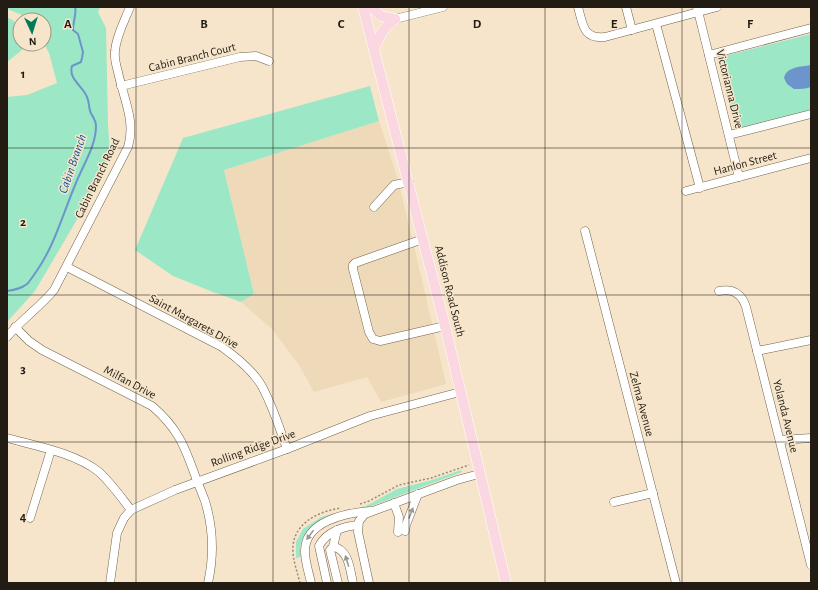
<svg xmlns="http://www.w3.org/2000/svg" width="818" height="590" viewBox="0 0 818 590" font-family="'Alegreya Sans',sans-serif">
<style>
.built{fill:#eed9b9}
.green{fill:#9ce8c6}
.water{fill:#6c95cb}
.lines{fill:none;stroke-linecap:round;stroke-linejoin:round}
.stream{stroke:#6c95cb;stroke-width:2}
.minor-casing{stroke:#71634b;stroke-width:9}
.major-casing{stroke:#fff;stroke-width:11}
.path{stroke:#968a78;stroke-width:1.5;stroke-dasharray:2 2;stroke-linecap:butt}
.minor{stroke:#fff;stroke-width:8}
.major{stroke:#fbd8e1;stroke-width:10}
.oneway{fill:#9c9995}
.grid{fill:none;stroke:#221c13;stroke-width:1;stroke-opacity:0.55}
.labels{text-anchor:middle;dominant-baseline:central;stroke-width:3;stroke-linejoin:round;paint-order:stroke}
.street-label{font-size:12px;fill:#221c13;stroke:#f6e5cb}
.water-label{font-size:13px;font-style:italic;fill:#1b5295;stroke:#f6e5cb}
.grid-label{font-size:13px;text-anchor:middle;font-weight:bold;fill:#221c13;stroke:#f6e5cb;stroke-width:3;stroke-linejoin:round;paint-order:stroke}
</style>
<rect width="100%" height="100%" fill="#f6e5cb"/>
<!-- built -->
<polygon class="built" points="379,121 398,180 422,280 446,384 381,402 367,377 314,392 299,365 272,329 241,302 254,294 224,170"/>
<!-- green -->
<g class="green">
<polygon points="7,7 100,7 98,12 106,28 108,124 110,156 75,223 35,291 7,322 7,97 27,95 57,83 49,53 44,44 44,20 29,20 27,17 7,9"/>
<path d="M7,17C22,25 20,28 20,44H23L22,50L7,62Z"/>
<polygon points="811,34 811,110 739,130 735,128 718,61 720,57"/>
<polygon points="370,86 379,121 224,170 254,294 241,302 213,292 173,276 135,250 183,138"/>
<path d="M461,470L462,472L361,510L356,508C333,517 294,525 301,557L296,558V542L303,529L321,517L366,506L397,489L432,480Z"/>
</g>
<!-- water -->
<path class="water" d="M811,65V87C805,89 800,89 794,89L787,84L784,78C787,66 801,67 811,65Z"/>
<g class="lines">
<!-- stream -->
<path class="stream" d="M7,291C14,290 21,289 27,284C30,281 33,276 36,272C55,245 63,213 76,183C83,165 96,146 96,126C96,121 94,119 92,115C88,110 90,103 87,97C83,86 68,79 72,66L81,62L82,58L83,52L78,34L73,30C73,22 77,12 75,7"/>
<!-- minor casing -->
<g class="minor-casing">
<g id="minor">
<path d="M578,7C583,25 583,39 605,37L717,7"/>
<polyline points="626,7 632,30"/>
<polyline points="697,7 739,177"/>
<polyline points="395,19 443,7"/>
<polyline points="656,24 700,188"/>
<polyline points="709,55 811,28"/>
<polyline points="121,86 240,57 256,56 269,61"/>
<polyline points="729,135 811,114"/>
<polyline points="686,191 811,158"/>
<polyline points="374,207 394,185 409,182"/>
<polyline points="585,231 676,583"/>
<polyline points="423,239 355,263 353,265 353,269 369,332 373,339 380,341 445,326"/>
<path d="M67,267L222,347C236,357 250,368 260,383C272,403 279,427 287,449"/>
<path d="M719,291C733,288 742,294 746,307L811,565"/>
<path d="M15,327L29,341L42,350L152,406C178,428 185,447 196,478C199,486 202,493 205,501C213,527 214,556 208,583"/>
<path d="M7,337C21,320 40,307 54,290L128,147C136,121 123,97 118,72C116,65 114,58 115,51C116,36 125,20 130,7"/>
<polyline points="757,351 811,340"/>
<path d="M7,438C36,446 75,453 99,472C111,483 121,497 131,510"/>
<polyline points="780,440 811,438"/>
<polyline points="614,502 653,493"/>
<polyline points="394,503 399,517 398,532"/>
<polyline points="30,518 51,450"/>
<polyline points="337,530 333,547 330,550 338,583"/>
<polyline points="405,531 406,525 418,494"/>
<path d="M333,547C349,549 350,570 353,583"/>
<polyline points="110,583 117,533 124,518 131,510 175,490 287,449 370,416 460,392"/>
<path d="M311,583C309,573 305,562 305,552C304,521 346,513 370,511"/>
<path d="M327,583L319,546C326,532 344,526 358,525"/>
<polyline points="369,583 358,532 359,521 365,514 457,480 479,474"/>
</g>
</g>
<!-- major casing -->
<g class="major-casing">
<g id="major">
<polyline points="363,7 445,326 506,583"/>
<polyline points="371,7 381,16 395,19"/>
<path d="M374,50C380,35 382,29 395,19"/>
</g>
</g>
<!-- path -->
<g class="path">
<polyline points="360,504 369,501 399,485 431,478 469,465"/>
<path d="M300,583C297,571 292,558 293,546C295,522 320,511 341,508"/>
</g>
<!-- minor -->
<use href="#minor" class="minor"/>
<!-- major -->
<use href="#major" class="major"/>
</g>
<!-- one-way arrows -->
<defs><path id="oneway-solid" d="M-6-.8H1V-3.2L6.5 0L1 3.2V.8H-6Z"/></defs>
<g class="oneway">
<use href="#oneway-solid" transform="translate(411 513) rotate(-69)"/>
<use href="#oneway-solid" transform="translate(310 535) rotate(126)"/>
<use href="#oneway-solid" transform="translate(347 561) rotate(-107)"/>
</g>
<!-- grid -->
<path class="grid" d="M136,7V583M273,7V583M409,7V583M545,7V583M682,7V583M7,148H811M7,295H811M7,442H811"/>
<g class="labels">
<!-- street labels -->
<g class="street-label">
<text transform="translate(192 57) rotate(-14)">Cabin Branch Court</text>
<text transform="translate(730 89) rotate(76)">Victorianna Drive</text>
<text transform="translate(745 163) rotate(-15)">Hanlon Street</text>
<text transform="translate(97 178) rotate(-64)">Cabin Branch Road</text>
<text transform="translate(450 291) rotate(76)">Addison Road South</text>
<text transform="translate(194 321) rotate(29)">Saint Margarets Drive</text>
<text transform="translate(130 382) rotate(28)">Milfan Drive</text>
<text transform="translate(642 404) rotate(75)">Zelma Avenue</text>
<text transform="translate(786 416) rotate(76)">Yolanda Avenue</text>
<text transform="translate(253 448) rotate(-20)">Rolling Ridge Drive</text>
</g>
<!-- water labels -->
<g class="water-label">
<text transform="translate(73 164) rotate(-71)">Cabin Branch</text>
</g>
</g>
<g class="grid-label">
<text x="68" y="28">A</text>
<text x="204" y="28">B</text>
<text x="341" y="28">C</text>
<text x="477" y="28">D</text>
<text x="614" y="28">E</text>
<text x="750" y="28">F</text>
<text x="23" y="78">1</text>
<text x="23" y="226">2</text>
<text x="23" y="373">3</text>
<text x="23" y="521">4</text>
</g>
<!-- border -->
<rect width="818" height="590" fill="none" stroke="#221c13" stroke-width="16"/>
<!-- north arrow -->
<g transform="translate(32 32) rotate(176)"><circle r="19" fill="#f6e5cb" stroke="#a19581"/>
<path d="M0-3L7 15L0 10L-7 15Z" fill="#027a57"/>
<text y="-6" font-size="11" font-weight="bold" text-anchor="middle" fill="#221c13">N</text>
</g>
</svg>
